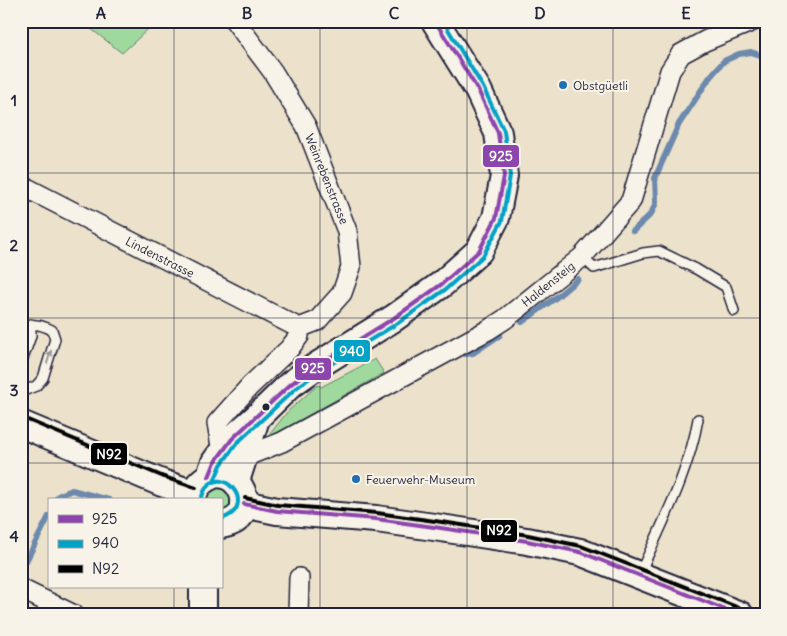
<svg xmlns="http://www.w3.org/2000/svg" width="787" height="636" viewBox="0 0 787 636" font-family="Delius,sans-serif">
<style>
.green{fill:#a0d99e;stroke:#617e6c}
.lines{fill:none;stroke-linecap:round;stroke-linejoin:round}
.stream{stroke:#6c89ae;stroke-width:6}
.lane-casing{stroke:#22223b;stroke-width:12}
.street-casing{stroke:#22223b;stroke-width:22}
.secondary-casing{stroke:#22223b;stroke-width:30}
.lane{stroke:#f7f3e8;stroke-width:9}
.street{stroke:#f7f3e8;stroke-width:19}
.secondary{stroke:#f7f3e8;stroke-width:26}
.bus-1-casing{stroke:#f7f3e8;stroke-width:8}
.bus-2-casing{stroke:#f7f3e8;stroke-width:8}
.bus-3-casing{stroke:#f7f3e8;stroke-width:8}
.bus-1{stroke:#8e44ad;stroke-width:4}
.bus-2{stroke:#02a2c7;stroke-width:4}
.bus-3{stroke:#000;stroke-width:4}
.oneway{fill:#97959a}
.grid{fill:none;stroke:#22223b;stroke-width:1;stroke-opacity:0.55}
.poi-dot{fill:#1f6fb2;stroke:#f7f3e8;stroke-width:2}
.bus-dot{fill:#22223b;stroke:#f7f3e8;stroke-width:2}
.labels{text-anchor:middle;dominant-baseline:central;stroke-width:4;stroke-linejoin:round;paint-order:stroke}
.poi-label{font-size:12px;fill:#22223b;stroke:#f7f3e8;text-anchor:start}
.street-label{font-size:12px;fill:#22223b;stroke:#f7f3e8}
.line-badge{stroke:#f7f3e8;stroke-width:2}
.badge-label{font-size:14px;text-anchor:middle;font-weight:bold;fill:#fff}
.neatline{fill:none;stroke:#22223b;stroke-width:2}
.grid-label{font-size:16px;text-anchor:middle;font-weight:bold;fill:#22223b}
</style>
<rect width="100%" height="100%" fill="#ece2cb"/>
<filter id="ink" filterUnits="userSpaceOnUse"><feTurbulence type="fractalNoise" baseFrequency=".02" numOctaves="2"/><feDisplacementMap in="SourceGraphic" scale="10" xChannelSelector="R" yChannelSelector="G"/><feConvolveMatrix kernelMatrix="1 2 1 2 8 2 1 2 1" color-interpolation-filters="sRGB"/></filter>
<g filter="url(#ink)">
<!-- green -->
<g class="green">
<polygon points="81,21 157,21 122,53"/>
<polygon points="375,359 384,373 266,439 288,411 318,385 321,387"/>
<path d="M218,488L226,490C235,501 233,506 221,512V500H207L211,492Z"/>
</g>
<g class="lines">
<!-- stream -->
<g class="stream">
<polyline points="633,231 651,214 656,203 655,178 679,124 710,77 724,61 739,54 751,52 766,57"/>
<polyline points="522,322 558,296 578,279"/>
<polyline points="465,354 473,353 500,335"/>
<polyline points="56,500 58,496 72,490 109,500"/>
<polyline points="21,571 49,516"/>
</g>
<!-- lane casing -->
<g class="lane-casing">
<g id="lane">
<polyline points="582,257 594,268 643,253 659,251 696,269 726,287 734,311"/>
<path d="M21,328C33,323 40,324 52,330L55,339L43,378L36,386L21,392"/>
<polyline points="21,364 31,336 31,324"/>
<path d="M640,573C662,524 689,472 698,419"/>
</g>
</g>
<!-- street casing -->
<g class="street-casing">
<g id="street">
<polyline points="21,185 299,328"/>
<polyline points="222,452 217,423 250,386 289,349 299,336 299,328 317,321 342,293 351,267 347,231 306,126 273,72 235,21"/>
<polyline points="242,458 282,442 488,330 505,319 582,257 631,201 670,71 681,54 705,41 753,21"/>
<polyline points="21,589 74,615"/>
<polyline points="298,615 299,578"/>
</g>
</g>
<!-- secondary casing -->
<g class="secondary-casing">
<g id="secondary">
<polyline points="21,424 162,483 194,494"/>
<polyline points="209,477 215,462 232,439 256,418 291,384 315,367 394,318 442,284 479,251 496,218 504,176 498,133 478,90 435,21"/>
<polyline points="236,481 256,419"/>
<path d="M197,487C230,446 271,517 221,525"/>
<polyline points="244,504 277,511 376,519 434,527 527,541 580,552 740,615"/>
<polyline points="203,587 203,615"/>
</g>
</g>
<!-- lane -->
<use href="#lane" class="lane"/>
<!-- street -->
<use href="#street" class="street"/>
<!-- secondary -->
<use href="#secondary" class="secondary"/>
<!-- bus-1 casing -->
<g class="bus-1-casing">
<g id="bus-1">
<polyline points="209,477 215,462 232,439 291,384 315,367 394,318 442,284 479,251 496,218 504,176 498,133 478,90 435,21"/>
<polyline points="244,504 277,511 376,519 434,527 527,541 580,552 739,615"/>
</g>
</g>
<!-- bus-2 casing -->
<g class="bus-2-casing">
<g id="bus-2">
<polyline points="215,479 221,465 237,443 295,389 318,372 398,323 446,289 483,256 502,221 510,176 504,131 483,87 443,21"/>
<path d="M201,500C213,453 264,506 221,519"/>
</g>
</g>
<!-- bus-3 casing -->
<g class="bus-3-casing">
<g id="bus-3">
<polyline points="23,418 164,477 196,488"/>
<polyline points="245,498 278,505 377,513 435,521 528,535 581,546 742,609"/>
</g>
</g>
<!-- bus-1 -->
<use href="#bus-1" class="bus-1"/>
<!-- bus-2 -->
<use href="#bus-2" class="bus-2"/>
<!-- bus-3 -->
<use href="#bus-3" class="bus-3"/>
</g>
<!-- one-way arrows -->
<defs><path id="oneway-solid" d="M-6-.8H1V-3.2L6.5 0L1 3.2V.8H-6Z" transform="scale(1.25)"/></defs>
<use class="oneway" href="#oneway-solid" transform="translate(49 357) rotate(-73)"/>
</g>
<!-- grid -->
<path class="grid" d="M174,21V500M320,21V615M467,21V615M613,21V615M21,173H766M21,318H766M21,463H766M174,587V615"/>
<!-- markers -->
<g class="poi-dot">
<circle cx="563" cy="85" r="5"/>
<circle cx="356" cy="479" r="5"/>
</g>
<circle class="bus-dot" cx="266" cy="407" r="4.5"/>
<g class="labels">
<!-- poi labels -->
<g class="poi-label">
<text x="573" y="85">Obstgüetli</text>
<text x="366" y="479">Feuerwehr-Museum</text>
</g>
<!-- street labels -->
<g class="street-label">
<text transform="translate(327 179) rotate(68)">Weinrebenstrasse</text>
<text transform="translate(160 257) rotate(27)">Lindenstrasse</text>
<text transform="translate(548 284) rotate(-39)">Haldensteig</text>
</g>
</g>
<g class="line-badge">
<rect x="482" y="144" width="38" height="24" rx="5" fill="#8e44ad"/>
<rect x="333" y="339" width="38" height="24" rx="5" fill="#02a2c7"/>
<rect x="294" y="357" width="38" height="24" rx="5" fill="#8e44ad"/>
<rect x="90" y="442" width="38" height="24" rx="5" fill="#000"/>
<rect x="480" y="519" width="38" height="24" rx="5" fill="#000"/>
</g>
<g class="badge-label">
<text x="501" y="161">925</text>
<text x="352" y="356">940</text>
<text x="313" y="373">925</text>
<text x="109" y="459">N92</text>
<text x="499" y="535">N92</text>
</g>
<!-- margin -->
<rect width="787" height="636" fill="none" stroke="#f7f3e8" stroke-width="55"/>
<!-- legend -->
<rect x="48" y="498" width="175" height="90" fill="#f7f3e8" stroke="#a29fa3"/>
<rect x="58" y="515" width="25" height="8" fill="#8e44ad" stroke="#a29fa3"/>
<text x="92" y="524" font-size="15" fill="#22223b">925</text>
<rect x="58" y="540" width="25" height="8" fill="#02a2c7" stroke="#a29fa3"/>
<text x="92" y="548" font-size="15" fill="#22223b">940</text>
<rect x="58" y="565" width="25" height="8" fill="#000000" stroke="#a29fa3"/>
<text x="92" y="574" font-size="15" fill="#22223b">N92</text>
<rect x="28" y="28" width="732" height="580" class="neatline"/>
<g class="grid-label">
<text x="101" y="19">A</text>
<text x="247" y="19">B</text>
<text x="394" y="19">C</text>
<text x="540" y="19">D</text>
<text x="686" y="19">E</text>
<text x="14" y="106">1</text>
<text x="14" y="251">2</text>
<text x="14" y="396">3</text>
<text x="14" y="542">4</text>
</g>
</svg>
